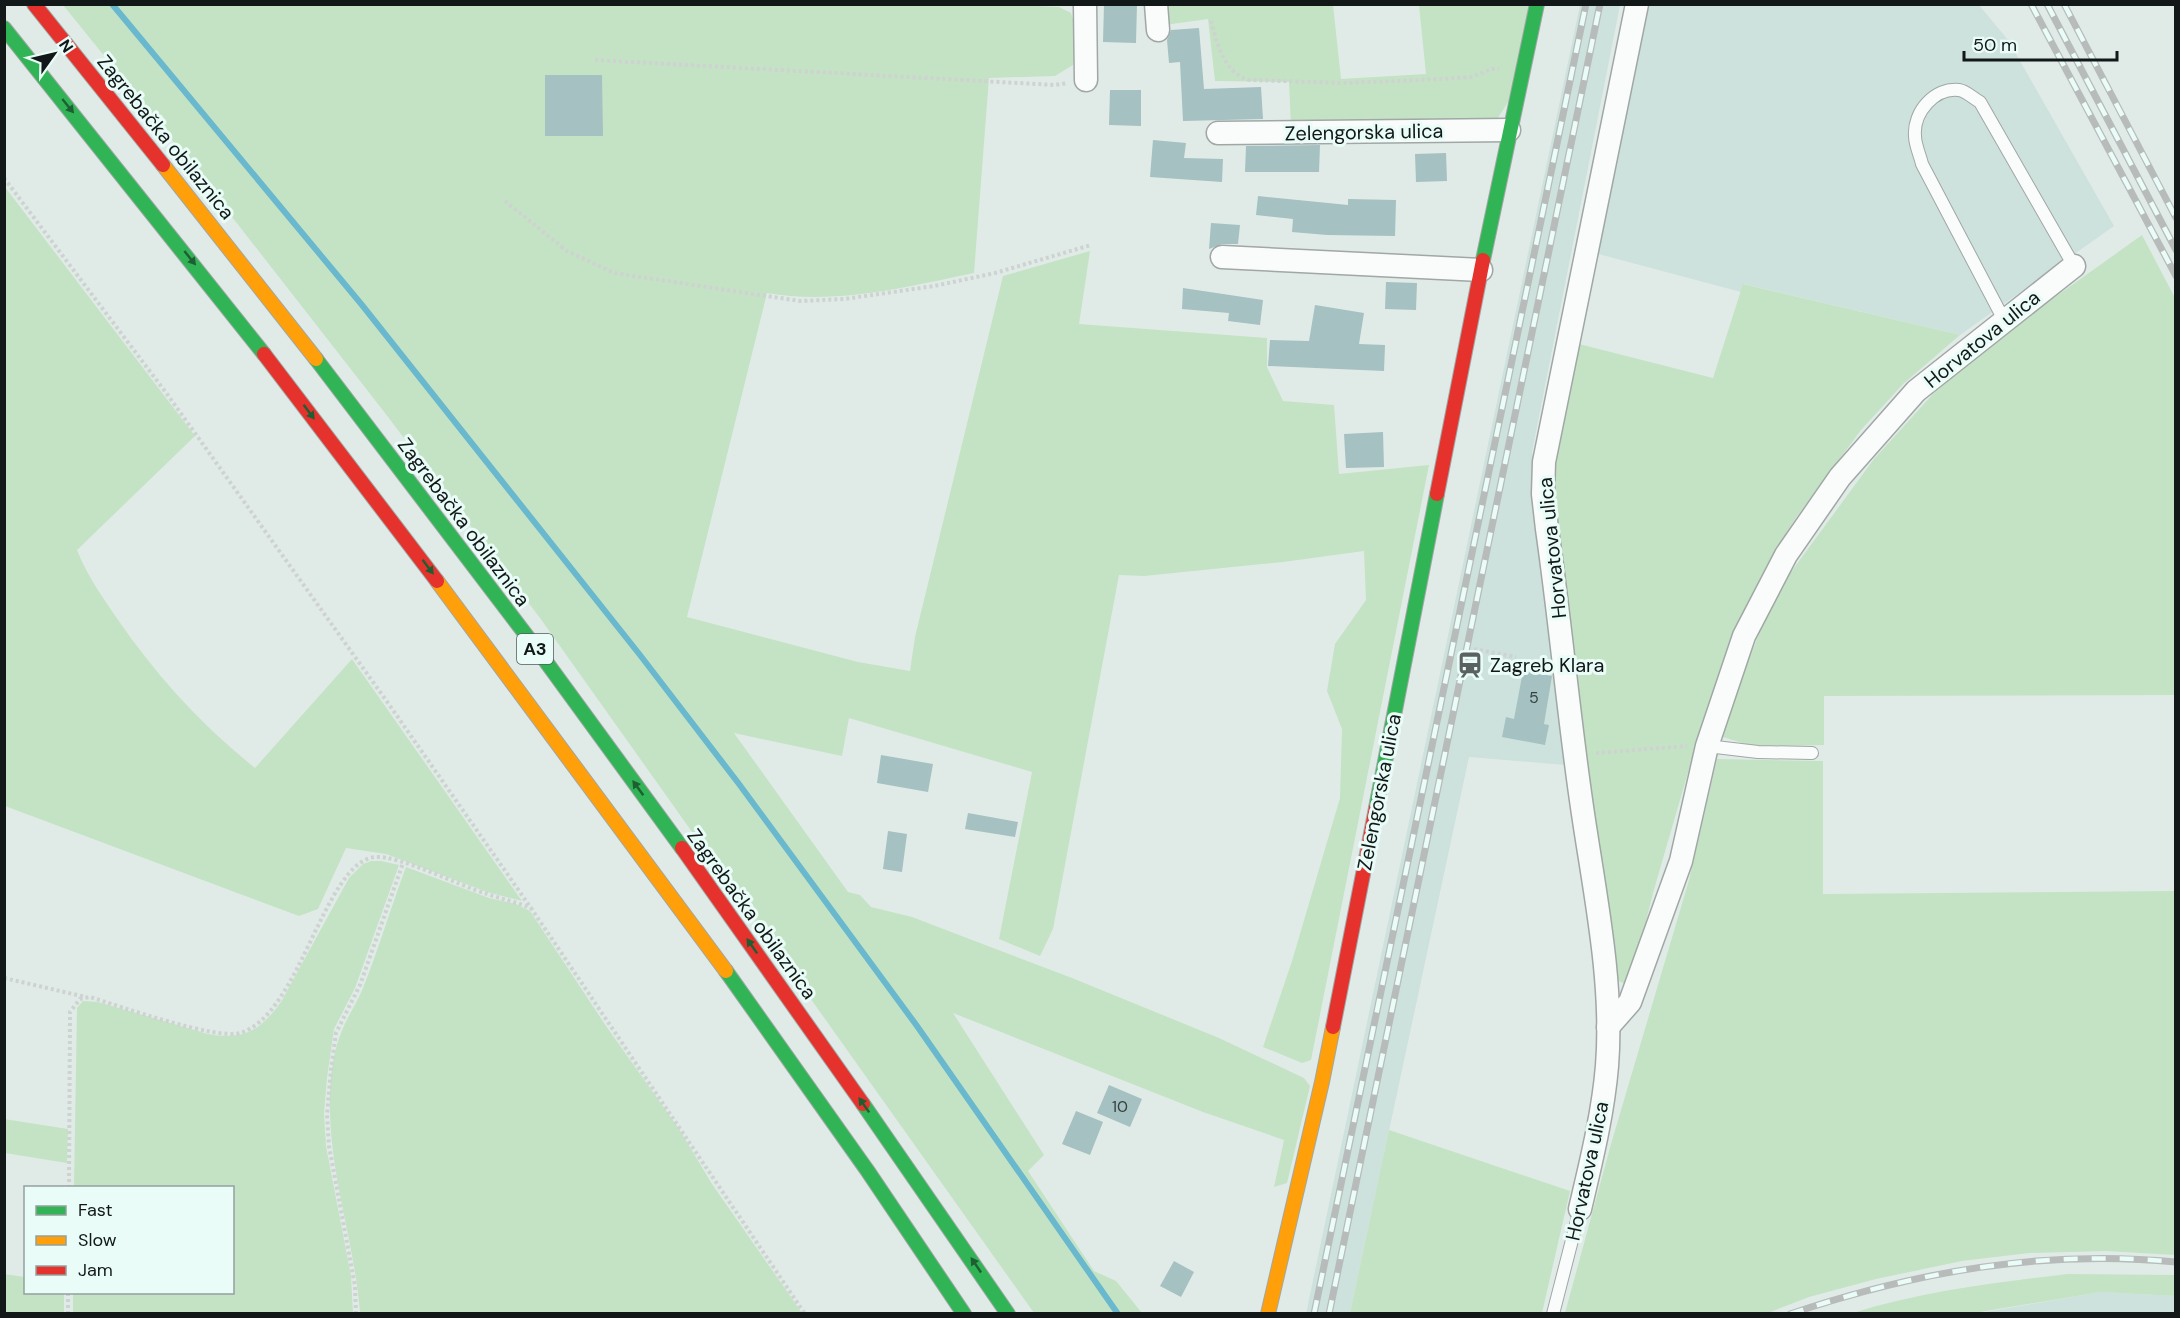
<svg xmlns="http://www.w3.org/2000/svg" width="2180" height="1318" viewBox="0 0 2180 1318" font-family="'DM Sans',sans-serif">
<style>
.built{fill:#cde1dd}
.green{fill:#c4e3c4}
.lines{fill:none;stroke-linecap:round;stroke-linejoin:round}
.stream{stroke:#69b8cd;stroke-width:6}
.building{fill:#a5c1c1}
.lane-casing{stroke:#a0a7a5;stroke-width:14}
.street-casing{stroke:#a0a7a5;stroke-width:25}
.fast-casing{stroke:#a0a7a5;stroke-width:16}
.slow-casing{stroke:#a0a7a5;stroke-width:16}
.jam-casing{stroke:#a0a7a5;stroke-width:16}
.path{stroke:#ced2d1;stroke-width:4;stroke-dasharray:3 3;stroke-linecap:butt}
.lane{stroke:#fafcfc;stroke-width:12}
.street{stroke:#fafcfc;stroke-width:22}
.fast{stroke:#30b455;stroke-width:14}
.slow{stroke:#ff9f0a;stroke-width:14}
.jam{stroke:#e5322d;stroke-width:14}
.rail-casing{stroke:#b7bbba;stroke-width:7}
.rail{stroke:#e9fcf8;stroke-width:4.5;stroke-dasharray:14;stroke-linecap:butt}
.oneway{fill:#1f5e33}
.labels{text-anchor:middle;dominant-baseline:central;stroke-width:6;stroke-linejoin:round;paint-order:stroke}
.number-label{font-size:16px;fill:#364242}
.shield{fill:#e9fcf8;stroke:#525c5a;stroke-width:1.5}
.shield-label{font-size:18px;font-weight:bold;fill:#111817}
.street-label{font-size:20px;fill:#111817;stroke:#e9fcf8}
.poi-label{font-size:20px;fill:#111817;stroke:#e9fcf8;text-anchor:start}
</style>
<rect width="100%" height="100%" fill="#e0ebe8"/>
<!-- built -->
<g class="built">
<polygon points="1644,4 1979,5 2008,40 2114,226 1960,335 1744,284 1741,292 1591,252"/>
<polygon points="1580,5 1620,5 1532,452 1559,676 1566,765 1469,757 1350,1313 1306,1314"/>
<polygon points="2101,1292 2175,1296 2175,1313 1974,1314"/>
</g>
<!-- green -->
<g class="green">
<path d="M993,4L1059,7L1071,13L1079,38L1073,65L1055,76L989,78L974,273C907,287 835,305 767,293L687,617L858,662L910,671L915,637L1003,276L1090,251L1079,324L1267,338V367L1283,401L1334,405L1339,474L1429,465L1311,1060L1302,1063L1263,1047L1292,961L1340,798L1342,729L1327,691L1335,644L1366,600L1364,551L1283,562L1144,576L1119,575L1053,929L1040,956L999,939L1032,772L849,718L842,756L734,733L848,892L860,895L871,907L912,917L1072,978L1219,1038L1304,1078L1310,1086L1287,1183L1274,1187L1284,1140L1203,1112L953,1013L1044,1155L1028,1171L1094,1271L1116,1281L1142,1313H1034L540,618L385,413L165,131L63,5Z"/>
<polygon points="1164,5 1333,5 1341,79 1426,74 1419,5 1531,5 1512,96 1494,124 1291,127 1289,82 1215,81 1208,19 1165,25"/>
<path d="M5,187L195,436L77,550C87,575 101,595 116,617C155,674 201,725 255,768L352,659L522,901L487,892L386,854L346,848L318,909L299,916L5,806Z"/>
<polygon points="2142,235 2175,298 2175,695 1824,696 1824,745 1752,746 1723,737 1723,723 1764,622 1791,572 1874,459 1933,394 2002,335"/>
<polygon points="1743,284 1960,335 1903,384 1861,430 1795,519 1770,559 1707,707 1653,893 1631,982 1623,983 1611,978 1551,472 1575,343 1713,378"/>
<polygon points="1717,759 1823,761 1823,894 2175,891 2175,1255 2106,1251 2029,1253 1962,1261 1876,1279 1809,1297 1768,1313 1565,1313 1611,1144 1689,880"/>
<path d="M371,861H381L399,865L355,988L334,1029L327,1078L324,1114L326,1146L351,1276L353,1313H73V1293L232,1292V1188L74,1187L77,1008L83,1001L98,1002L208,1034C244,1040 259,1032 281,1002L349,878L363,864Z"/>
<path d="M406,867L489,898L516,904L530,911L606,1026L679,1129L712,1184L802,1313H360C355,1246 332,1182 330,1114C329,1089 331,1057 341,1033C347,1017 357,1003 363,988C379,948 391,907 406,867Z"/>
<polygon points="4,1119 68,1129 67,1163 5,1153"/>
<polygon points="1389,1130 1570,1191 1542,1313 1350,1313"/>
<polygon points="4,1274 25,1277 26,1292 64,1293 64,1313 5,1313"/>
<path d="M2067,1274L2175,1275V1296L2101,1292L1974,1313H1853C1923,1291 1995,1283 2067,1274Z"/>
</g>
<g class="lines">
<!-- stream -->
<polyline class="stream" points="112,4 362,305 640,655 739,784 917,1026 1118,1314"/>
</g>
<!-- building -->
<g class="building">
<polygon points="1104,4 1137,4 1136,43 1103,42"/>
<polygon points="1199,28 1204,89 1261,87 1263,119 1183,121 1180,62 1169,63 1167,40 1171,30"/>
<polygon points="545,75 602,75 603,136 545,136"/>
<polygon points="1110,90 1141,90 1141,126 1109,125"/>
<polygon points="1153,140 1186,143 1184,158 1223,159 1222,182 1150,177"/>
<polygon points="1320,145 1319,172 1245,172 1246,146"/>
<polygon points="1446,153 1447,181 1416,182 1415,154"/>
<polygon points="1258,196 1348,205 1348,199 1396,200 1395,236 1327,235 1292,232 1293,219 1256,215"/>
<polygon points="1211,223 1240,225 1238,244 1222,244 1209,249"/>
<polygon points="1386,282 1417,283 1416,310 1385,309"/>
<polygon points="1183,288 1263,300 1260,325 1228,321 1229,313 1182,309"/>
<polygon points="1315,305 1364,313 1359,344 1385,345 1384,371 1268,366 1270,340 1309,341"/>
<polygon points="1383,432 1384,467 1346,468 1344,434"/>
<polygon points="1523,671 1552,676 1544,724 1549,725 1545,745 1502,737 1506,717 1514,719"/>
<polygon points="881,755 933,764 928,792 877,783"/>
<polygon points="968,813 1018,822 1015,837 965,829"/>
<polygon points="888,831 907,834 902,872 883,869"/>
<polygon points="1109,1085 1142,1099 1130,1127 1097,1113"/>
<polygon points="1076,1111 1103,1122 1090,1155 1062,1144"/>
<polygon points="1174,1261 1194,1272 1181,1297 1160,1286"/>
</g>
<g class="lines">
<!-- lane casing -->
<g class="lane-casing">
<g id="lane">
<path d="M2004,320L1922,164C1920,155 1915,145 1915,136C1913,112 1935,87 1959,90C1966,91 1973,98 1980,102L2074,266"/>
<polyline points="1707,746 1758,752 1812,753"/>
<polyline points="1553,1314 1580,1209"/>
</g>
</g>
<!-- street casing -->
<g class="street-casing">
<g id="street">
<polyline points="1085,4 1086,80"/>
<polyline points="1156,4 1158,30"/>
<polyline points="1218,133 1509,130"/>
<polyline points="1222,257 1481,270"/>
<polyline points="1608,1027 1630,1002 1681,861 1707,746 1744,636 1786,555 1840,477 1916,391 2074,266"/>
<path d="M1580,1209C1591,1162 1603,1114 1607,1066C1614,979 1593,886 1581,800C1568,710 1560,619 1547,529L1543,494L1544,462L1637,4"/>
</g>
</g>
<!-- fast casing -->
<g class="fast-casing">
<g id="fast">
<polyline points="4,28 264,354"/>
<polyline points="1483,260 1537,4"/>
<polyline points="316,359 536,648 682,848"/>
<polyline points="1376,808 1437,494"/>
<polyline points="726,971 867,1170 964,1314"/>
<polyline points="863,1104 1008,1314"/>
</g>
</g>
<!-- slow casing -->
<g class="slow-casing">
<g id="slow">
<polyline points="163,165 316,359"/>
<polyline points="437,581 726,971"/>
<polyline points="1268,1314 1322,1082 1333,1027"/>
</g>
</g>
<!-- jam casing -->
<g class="jam-casing">
<g id="jam">
<polyline points="34,4 163,165"/>
<polyline points="264,354 437,581"/>
<polyline points="1437,494 1483,260"/>
<polyline points="682,848 863,1104"/>
<polyline points="1333,1027 1376,808"/>
</g>
</g>
<!-- path -->
<g class="path">
<path d="M1211,21C1217,43 1224,74 1250,80L1344,83L1422,80L1471,77L1492,69H1499"/>
<polyline points="595,60 1055,85 1068,83"/>
<polyline points="4,178 167,394 388,703 531,908 805,1314"/>
<polyline points="505,201 567,251 614,273 800,301 845,299 934,286 995,273 1091,245"/>
<polyline points="1474,649 1516,657"/>
<polyline points="1596,753 1687,746"/>
<polyline points="4,978 86,997"/>
<path d="M69,1188L70,1012L80,999L90,997C119,1006 216,1040 240,1033C300,1016 324,862 375,857C399,855 460,886 487,894C502,899 516,902 531,908"/>
<polyline points="68,1314 68,1292"/>
<polyline points="356,1314 355,1286 329,1146 327,1115 331,1069 336,1033 360,985 403,863"/>
</g>
<!-- lane -->
<use href="#lane" class="lane"/>
<!-- street -->
<use href="#street" class="street"/>
<!-- fast -->
<use href="#fast" class="fast"/>
<!-- slow -->
<use href="#slow" class="slow"/>
<!-- jam -->
<use href="#jam" class="jam"/>
<!-- rail casing -->
<g class="rail-casing">
<g id="rail">
<polyline points="2031,4 2176,276"/>
<polyline points="2047,4 2176,250"/>
<polyline points="2064,4 2176,218"/>
<polyline points="1314,1314 1586,4"/>
<polyline points="1329,1314 1600,4"/>
<path d="M1790,1314C1915,1272 2043,1249 2176,1262"/>
</g>
</g>
<!-- rail -->
<use href="#rail" class="rail"/>
</g>
<!-- one-way arrows -->
<defs><path id="oneway-solid" d="M-6-.8H1V-3.2L6.5 0L1 3.2V.8H-6Z" transform="scale(1.5)"/></defs>
<g class="oneway">
<use href="#oneway-solid" transform="translate(68 106) rotate(51)"/>
<use href="#oneway-solid" transform="translate(190 258) rotate(51)"/>
<use href="#oneway-solid" transform="translate(309 412) rotate(53)"/>
<use href="#oneway-solid" transform="translate(428 567) rotate(53)"/>
<use href="#oneway-solid" transform="translate(638 788) rotate(-126)"/>
<use href="#oneway-solid" transform="translate(752 946) rotate(-125)"/>
<use href="#oneway-solid" transform="translate(864 1105) rotate(-125)"/>
<use href="#oneway-solid" transform="translate(976 1265) rotate(-124)"/>
</g>
<!-- icons -->
<defs>
<g id="station-bare" transform="scale(2.07)"><path d="M-3-6H3Q5-6 5-4V2Q5 4 3 4L4.5 6H3L1.5 4h-3L-3 6H-4.5L-3 4Q-5 4-5 2V-4Q-5-6-3-6ZM-3.5-4v3h7v-3ZM-3.5 1v1.5H-2V1ZM2 1v1.5H3.5V1Z" fill="#596260" stroke="#e9fcf8" stroke-width="2.5" paint-order="stroke"/></g>
</defs>
<g fill-rule="evenodd">
<use href="#station-bare" x="1470" y="665"/>
</g>
<g class="labels">
<!-- number labels -->
<g class="number-label">
<text x="1534" y="697">5</text>
<text x="1120" y="1106">10</text>
</g>
<!-- shield labels -->
<rect class="shield" x="517" y="634" width="36" height="30" rx="4.5"/>
<g class="shield-label">
<text x="535" y="649">A3</text>
</g>
<!-- street labels -->
<g class="street-label">
<text transform="translate(1364 132) rotate(-1)">Zelengorska ulica</text>
<text transform="translate(166 137) rotate(51)">Zagrebačka obilaznica</text>
<text transform="translate(1982 339) rotate(-39)">Horvatova ulica</text>
<text transform="translate(464 522) rotate(53)">Zagrebačka obilaznica</text>
<text transform="translate(1552 548) rotate(-96)">Horvatova ulica</text>
<text transform="translate(1379 792) rotate(-79)">Zelengorska ulica</text>
<text transform="translate(752 914) rotate(54)">Zagrebačka obilaznica</text>
<text transform="translate(1587 1171) rotate(-78)">Horvatova ulica</text>
</g>
<!-- poi labels -->
<g class="poi-label">
<text x="1490" y="665">Zagreb Klara</text>
</g>
</g>
<!-- border -->
<rect width="2180" height="1318" fill="none" stroke="#111817" stroke-width="12"/>
<!-- legend -->
<rect x="24" y="1186" width="210" height="108" fill="#e9fcf8" stroke="#93a19e" stroke-width="1.5"/>
<rect x="36" y="1206" width="30" height="9" fill="#30b455" stroke="#93a19e" stroke-width="1.5"/>
<text x="78" y="1216" font-size="18" fill="#111817">Fast</text>
<rect x="36" y="1236" width="30" height="9" fill="#ff9f0a" stroke="#93a19e" stroke-width="1.5"/>
<text x="78" y="1246" font-size="18" fill="#111817">Slow</text>
<rect x="36" y="1266" width="30" height="9" fill="#e5322d" stroke="#93a19e" stroke-width="1.5"/>
<text x="78" y="1276" font-size="18" fill="#111817">Jam</text>
<!-- north arrow -->
<g transform="translate(54 54) rotate(56)" stroke="#e9fcf8" stroke-width="4.5" paint-order="stroke">
<path d="M0-4.5L10 22L0 15L-10 22Z" fill="#111817"/>
<text y="-9" font-size="16" font-weight="bold" text-anchor="middle" fill="#111817">N</text>
</g>
<!-- scale -->
<path d="M1964 51v9h153v-9" fill="none" stroke="#111817" stroke-width="3"/>
<text x="1973" y="51" font-size="18" fill="#111817" stroke="#e9fcf8" stroke-width="4.5" paint-order="stroke">50 m</text>
</svg>
